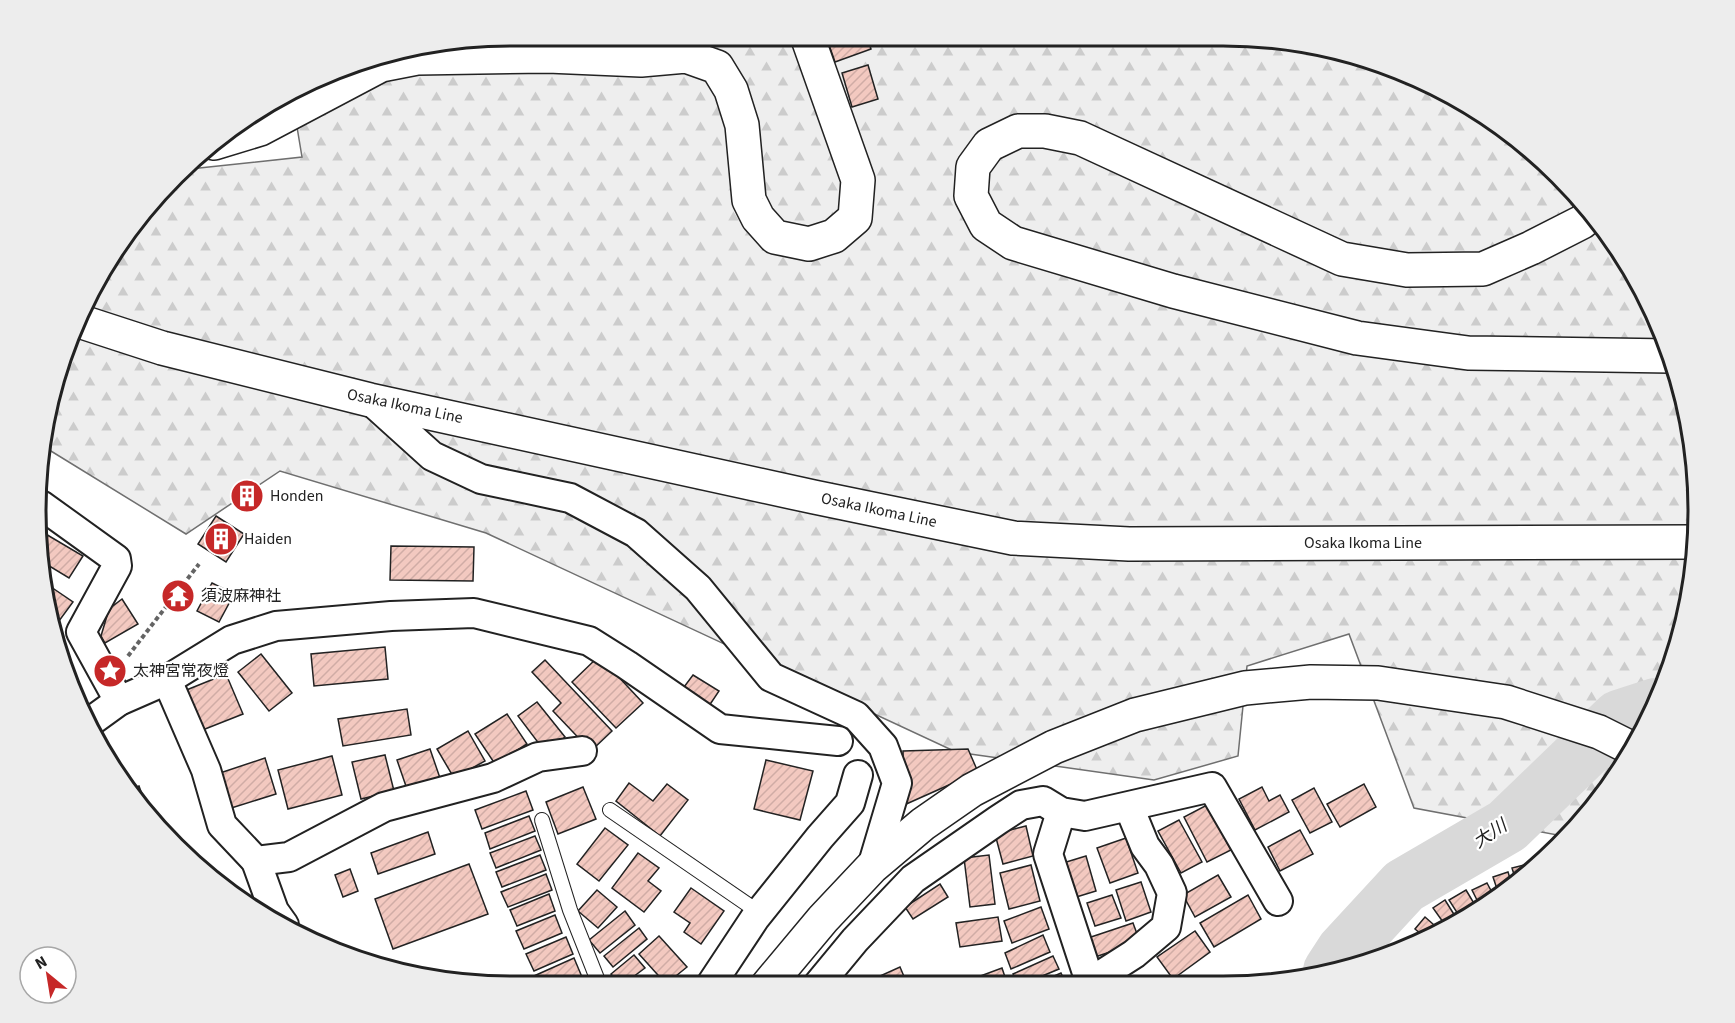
<svg xmlns="http://www.w3.org/2000/svg" width="1735" height="1023" viewBox="0 0 1735 1023" font-family="'Source Sans 3','Noto Sans JP',sans-serif">
<style>
.forest{fill:url(#forest-firs);stroke:#6f6f6f;stroke-width:1.5}
.lines{fill:none;stroke-linecap:round;stroke-linejoin:round}
.river{stroke:#d9d9d9;stroke-width:56}
.building{fill:url(#building-hatch);stroke:#222;stroke-width:1.5}
.service-casing{stroke:#222;stroke-width:16}
.minor-casing{stroke:#222;stroke-width:32}
.secondary-casing{stroke:#222;stroke-width:36}
.primary-casing{stroke:#222;stroke-width:36}
.path{stroke:#646464;stroke-width:4;stroke-dasharray:4.5 3;stroke-linecap:butt}
.service{stroke:#fff;stroke-width:14}
.minor{stroke:#fff;stroke-width:28}
.secondary{stroke:#fff;stroke-width:33}
.primary{stroke:#fff;stroke-width:33}
.labels{text-anchor:middle;dominant-baseline:central;stroke-width:4.5;stroke-linejoin:round;paint-order:stroke}
.street-label{font-size:16px;fill:#222;stroke:#fff}
.poi-label{font-size:16px;fill:#222;stroke:#fff;text-anchor:start}
.water-label{font-size:18px;font-style:italic;fill:#222;stroke:#fff}
.rim{fill:none;stroke:#222;stroke-width:3}
</style>
<defs>
<pattern id="forest-firs" width="22" height="20" patternUnits="userSpaceOnUse" patternTransform="scale(1.5)"><rect width="22" height="20" fill="#eee"/><path d="M5 1l3.5 6h-7zM16 11l3.5 6h-7z" fill="#ccc"/></pattern>
<pattern id="building-hatch" width="6" height="6" patternUnits="userSpaceOnUse" patternTransform="scale(1.5)"><rect width="6" height="6" fill="#f3c9c0"/><path d="M-1 1l2-2M0 6l6-6M5 7l2-2" fill="none" stroke="#d0aca5"/></pattern>
</defs>
<rect width="100%" height="100%" fill="#fff"/>
<!-- forest -->
<polygon class="forest" points="512,36 1255,37 1377,61 1487,116 1559,175 1619,247 1663,329 1690,418 1699,511 1690,604 1663,693 1619,775 1568,837 1414,808 1349,634 1247,666 1238,756 1154,780 956,752 486,533 280,471 186,534 46,448 52,388 116,247 190,169 302,157 292,97 359,61"/>
<g class="lines">
<!-- river -->
<polyline class="river" points="1331,971 1344,951 1404,886 1507,826 1619,718 1656,706"/>
</g>
<!-- building -->
<g class="building">
<polygon points="826,36 867,36 871,49 835,62"/>
<polygon points="868,65 878,99 852,107 842,73"/>
<polygon points="241,482 262,493 252,510 232,498"/>
<polygon points="216,516 244,534 226,562 198,544"/>
<polygon points="44,533 83,556 69,578 41,561 37,544"/>
<polygon points="391,546 474,547 473,581 390,580"/>
<polygon points="212,583 234,594 219,622 197,611"/>
<polygon points="54,589 73,602 56,625 49,596"/>
<polygon points="122,599 138,624 105,643 101,636 109,609"/>
<polygon points="385,647 388,679 314,686 311,654"/>
<polygon points="261,654 292,693 269,711 238,672"/>
<polygon points="599,656 643,703 616,728 572,682"/>
<polygon points="545,660 612,731 591,751 553,711 561,703 532,672"/>
<polygon points="226,674 243,714 200,731 184,691"/>
<polygon points="693,675 719,691 707,709 681,691"/>
<polygon points="537,702 565,737 546,753 518,716"/>
<polygon points="407,709 411,735 343,746 338,719"/>
<polygon points="507,714 527,744 495,764 475,734"/>
<polygon points="468,731 485,761 454,778 437,749"/>
<polygon points="430,749 441,781 408,792 397,760"/>
<polygon points="968,749 978,772 904,805 903,751"/>
<polygon points="385,755 394,791 361,799 352,762"/>
<polygon points="332,756 342,795 288,809 278,770"/>
<polygon points="265,758 276,794 228,809 217,774"/>
<polygon points="766,760 813,771 800,820 754,809"/>
<polygon points="629,783 653,801 667,784 688,800 660,836 616,801"/>
<polygon points="1364,784 1376,807 1340,827 1327,804"/>
<polygon points="139,786 151,819 131,789"/>
<polygon points="583,787 596,819 558,834 546,802"/>
<polygon points="1262,787 1269,801 1280,795 1289,812 1255,830 1239,799"/>
<polygon points="1314,788 1332,822 1310,833 1292,800"/>
<polygon points="526,791 533,810 482,829 475,810"/>
<polygon points="1207,805 1231,850 1207,862 1184,817"/>
<polygon points="529,816 535,831 490,849 485,833"/>
<polygon points="1179,820 1202,862 1181,873 1158,831"/>
<polygon points="1026,826 1033,856 1003,864 995,834"/>
<polygon points="605,828 628,845 599,881 577,864"/>
<polygon points="1300,830 1313,854 1280,871 1268,847"/>
<polygon points="428,832 435,854 378,874 371,853"/>
<polygon points="535,836 541,850 496,868 490,853"/>
<polygon points="1126,838 1138,873 1110,883 1097,848"/>
<polygon points="638,853 659,868 648,881 661,891 644,912 612,888"/>
<polygon points="540,855 546,870 502,887 496,872"/>
<polygon points="989,855 995,904 970,907 964,858"/>
<polygon points="1086,856 1096,891 1073,898 1063,863"/>
<polygon points="469,864 488,914 393,949 375,899"/>
<polygon points="1528,864 1530,871 1516,881 1512,868"/>
<polygon points="1031,865 1040,901 1009,909 1000,873"/>
<polygon points="350,869 358,891 343,897 335,875"/>
<polygon points="1508,872 1512,885 1499,895 1493,877"/>
<polygon points="546,874 552,890 508,907 501,892"/>
<polygon points="1218,875 1231,897 1195,917 1183,895"/>
<polygon points="1141,882 1151,912 1126,921 1116,890"/>
<polygon points="1487,883 1495,898 1481,908 1472,890"/>
<polygon points="940,884 948,897 913,919 905,907"/>
<polygon points="691,888 724,911 701,944 684,932 690,923 674,912"/>
<polygon points="597,890 617,907 598,928 578,911"/>
<polygon points="1466,890 1478,910 1463,922 1449,900"/>
<polygon points="549,894 555,911 517,926 510,910"/>
<polygon points="1112,895 1121,918 1095,926 1087,903"/>
<polygon points="1248,895 1261,919 1214,947 1200,923"/>
<polygon points="1445,900 1460,924 1448,929 1433,908"/>
<polygon points="1041,907 1049,929 1012,943 1004,921"/>
<polygon points="625,911 635,925 600,953 589,940"/>
<polygon points="555,915 562,933 524,949 516,931"/>
<polygon points="998,917 1002,941 960,947 956,923"/>
<polygon points="1425,917 1442,932 1427,939 1415,929"/>
<polygon points="1133,923 1140,942 1095,957 1088,938"/>
<polygon points="639,928 647,939 613,967 604,956"/>
<polygon points="1195,931 1210,952 1173,979 1157,957"/>
<polygon points="1043,935 1050,952 1011,969 1005,953"/>
<polygon points="1413,935 1421,942 1406,948 1404,947"/>
<polygon points="659,936 687,967 666,984 639,954"/>
<polygon points="566,937 573,954 534,971 526,954"/>
<polygon points="634,955 645,968 621,986 611,974"/>
<polygon points="1053,956 1059,969 1018,986 1013,974"/>
<polygon points="574,958 582,977 561,986 538,986 534,976"/>
<polygon points="900,967 908,986 858,986"/>
<polygon points="1002,968 1008,986 956,986 956,985"/>
<polygon points="1061,973 1067,986 1031,986"/>
<polygon points="648,976 656,986 635,986"/>
</g>
<g class="lines">
<!-- service casing -->
<g class="service-casing">
<g id="service">
<polyline points="610,810 760,913"/>
<polyline points="542,820 570,910 600,986"/>
</g>
</g>
<!-- minor casing -->
<g class="minor-casing">
<g id="minor">
<polyline points="370,400 432,456 481,479 570,498 636,533 698,588 771,677 856,716 883,746 897,783 872,867"/>
<polyline points="41,505 116,559 117,566 81,632 119,701"/>
<polyline points="167,680 206,770 222,825 256,861 289,857 384,807 493,778 538,757 582,751"/>
<polyline points="90,722 119,701 167,680 232,640 276,626 391,616 474,613 589,641 627,665 720,729 838,741"/>
<polyline points="1061,812 1048,854 1090,982"/>
<polyline points="256,861 274,911 284,925"/>
<polyline points="710,986 755,918 820,837 850,803 858,775"/>
<polyline points="817,986 855,940 913,879 998,820 1021,805 1043,801 1061,812 1085,816 1212,787 1278,901"/>
<polyline points="1084,986 1134,954 1166,927 1172,893 1159,865 1145,846 1129,807"/>
</g>
</g>
<!-- secondary casing -->
<g class="secondary-casing">
<polyline id="secondary" points="214,143 260,129 381,65 417,58 548,56 641,60 686,56 717,67 731,90 742,125 749,200 758,218 775,237 809,244 834,236 855,218 858,180 807,36"/>
</g>
<!-- primary casing -->
<g class="primary-casing">
<g id="primary">
<polyline points="1591,214 1582,222 1531,248 1483,269 1407,270 1342,259 1080,138 1045,131 1018,131 989,145 973,167 971,196 986,225 1013,243 1173,291 1357,338 1468,353 1671,356"/>
<polyline points="82,322 162,348 370,400 814,497 1013,538 1129,544 1696,542"/>
<polyline points="767,986 823,919 872,867 923,824 972,790 1054,747 1135,715 1245,688 1311,682 1378,683 1506,702 1599,732 1633,749"/>
</g>
</g>
<!-- path -->
<polyline class="path" points="128,656 199,564"/>
<!-- service -->
<use href="#service" class="service"/>
<!-- minor -->
<use href="#minor" class="minor"/>
<!-- secondary -->
<use href="#secondary" class="secondary"/>
<!-- primary -->
<use href="#primary" class="primary"/>
</g>
<!-- icons -->
<defs>
<g id="building-disc" transform="scale(1.725)"><circle r="9.5" fill="#c62828" stroke="#fff"/><path d="M-4-6H4V6H1V3H-1V6H-4ZM-2.5-4.3h1.7v1.8h-1.7ZM.8-4.3h1.7v1.8H.8ZM-2.5-1h1.7V.8h-1.7ZM.8-1h1.7V.8H.8Z" fill="#fff"/></g>
<g id="temple-disc" transform="scale(1.725)"><circle r="9.5" fill="#c62828" stroke="#fff"/><path d="M0-6L5-2H3V0L6.5 2.5H4V6H1.5V3h-3V6H-4V2.5H-6.5L-3 0V-2H-5Z" fill="#fff"/></g>
<g id="sight-disc" transform="scale(1.725)"><circle r="9.5" fill="#c62828" stroke="#fff"/><path d="M0-6L1.8-2.2L6-1.7L2.9 1.2L3.7 5.4L0 3.3L-3.7 5.4L-2.9 1.2L-6-1.7L-1.8-2.2Z" fill="#fff"/></g>
</defs>
<g fill-rule="evenodd">
<use href="#building-disc" x="247" y="496"/>
<use href="#building-disc" x="221" y="539"/>
<use href="#temple-disc" x="178" y="596"/>
<use href="#sight-disc" x="110" y="671"/>
</g>
<g class="labels">
<!-- street labels -->
<g class="street-label">
<text transform="translate(405 406) rotate(12)">Osaka Ikoma Line</text>
<text transform="translate(879 510) rotate(12)">Osaka Ikoma Line</text>
<text x="1363" y="543">Osaka Ikoma Line</text>
</g>
<!-- poi labels -->
<g class="poi-label">
<text x="270" y="496">Honden</text>
<text x="244" y="539">Haiden</text>
<text x="201" y="596">須波麻神社</text>
<text x="133" y="671">太神宮常夜燈</text>
</g>
<!-- water labels -->
<g class="water-label">
<text transform="translate(1490 834) rotate(-33)">大川</text>
</g>
</g>
<!-- crop -->
<path d="M0 0H1735V1023H0ZM511 46H1223A465 465 0 0 1 1688 511V511A465 465 0 0 1 1223 976H511A465 465 0 0 1 46 511V511A465 465 0 0 1 511 46Z" fill="#ededed" fill-rule="evenodd"/>
<path class="rim" d="M511 46H1223A465 465 0 0 1 1688 511V511A465 465 0 0 1 1223 976H511A465 465 0 0 1 46 511V511A465 465 0 0 1 511 46Z"/>
<!-- north arrow -->
<g transform="translate(48 975) rotate(330)"><circle r="28" fill="#ffffff" stroke="#a7a7a7" stroke-width="1.5"/>
<path d="M0-4.5L10 22L0 15L-10 22Z" fill="#c62828"/>
<text y="-9" font-size="16" font-weight="bold" text-anchor="middle" fill="#222222">N</text>
</g>
</svg>
